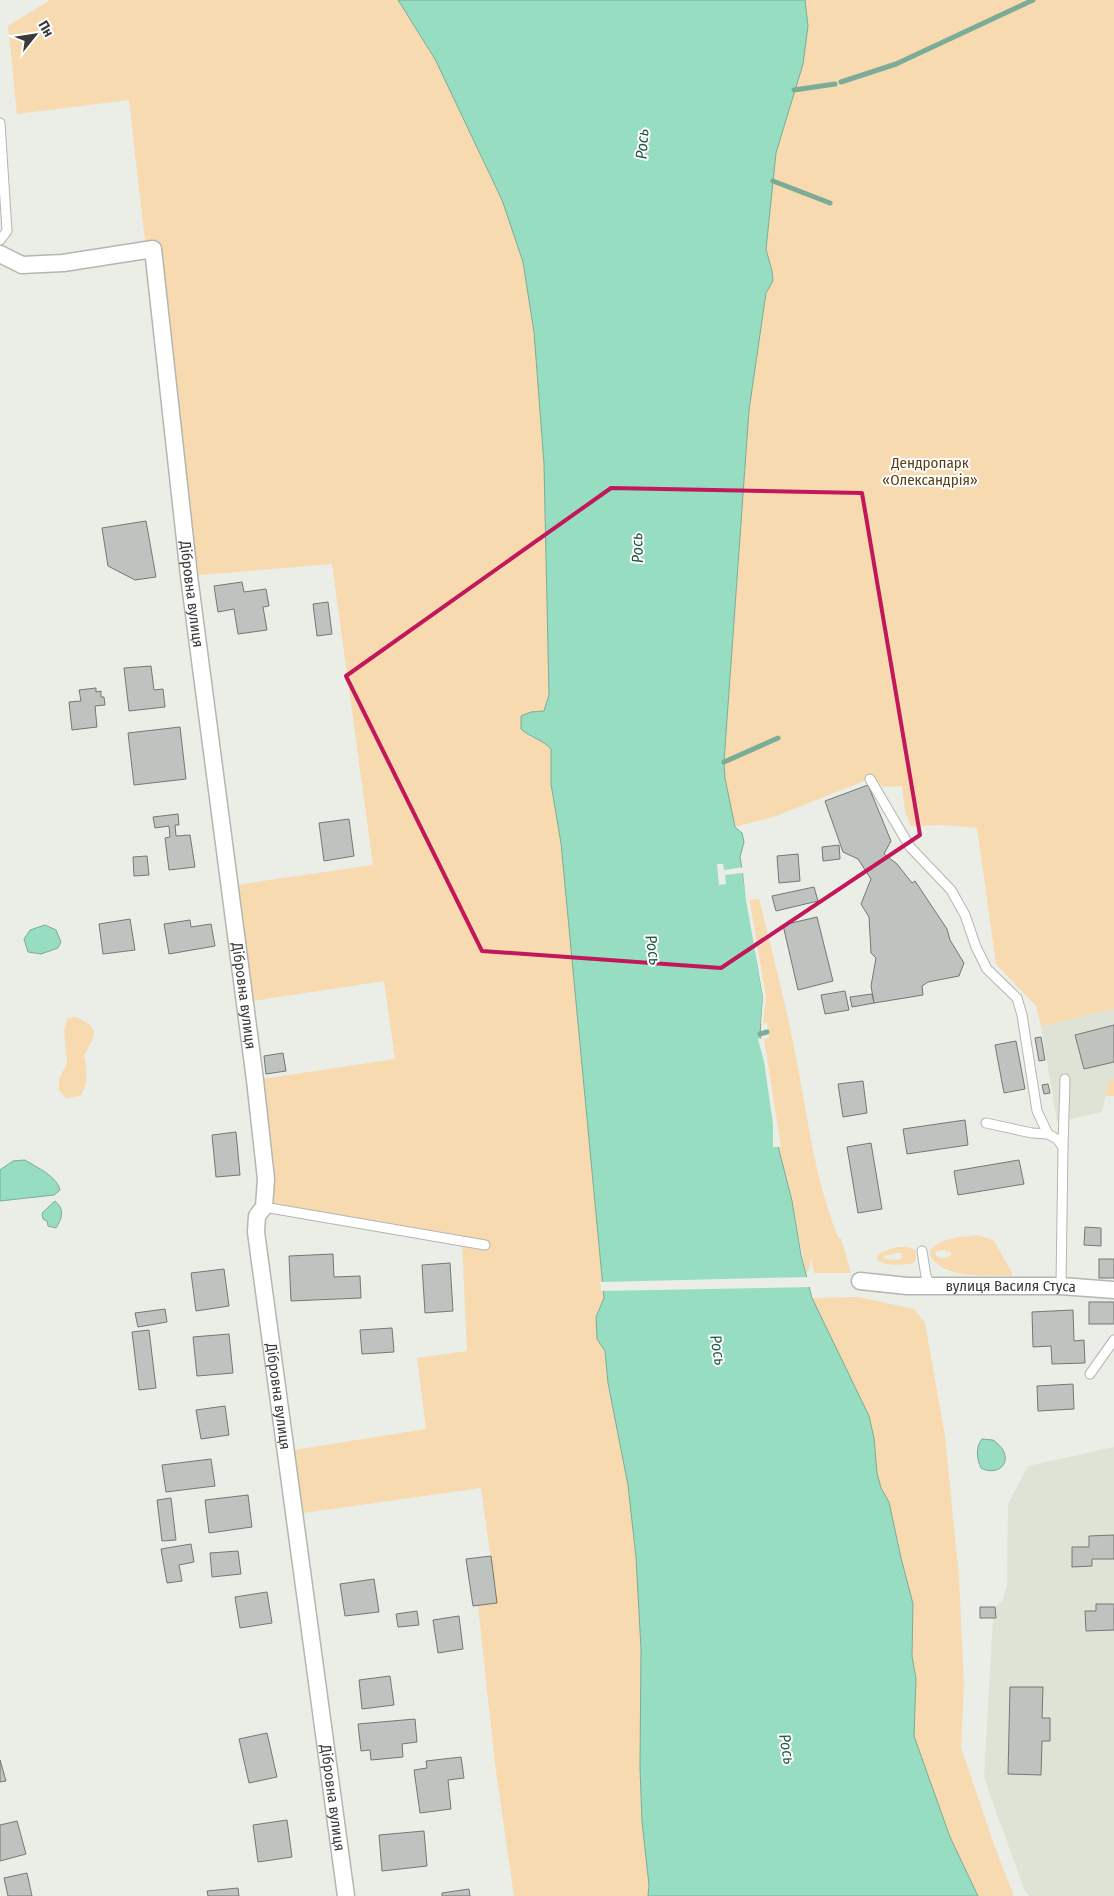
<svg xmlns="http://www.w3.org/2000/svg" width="1114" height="1896" viewBox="0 0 1114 1896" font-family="'Fira Sans Condensed',sans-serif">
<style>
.built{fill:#dee3d6}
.green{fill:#f7daaf;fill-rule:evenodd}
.water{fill:#97ddc1;stroke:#7bac98}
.pier{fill:#ebede7}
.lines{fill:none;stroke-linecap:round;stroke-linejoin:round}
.stream{stroke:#7bac98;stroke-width:5}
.building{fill:#bfc3bf;stroke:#747874}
.lane-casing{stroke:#b4b6b0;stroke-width:11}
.street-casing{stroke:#b4b6b0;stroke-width:19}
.lane{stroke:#fff;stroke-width:9}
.street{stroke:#fff;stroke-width:16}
.marked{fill:none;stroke:#c2185b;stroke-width:4;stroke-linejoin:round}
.labels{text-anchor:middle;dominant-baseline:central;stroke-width:4;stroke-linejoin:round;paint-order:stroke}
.park-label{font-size:15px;fill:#5a4118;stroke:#fff}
.street-label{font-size:15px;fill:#3a3b39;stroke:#fff}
.water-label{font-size:16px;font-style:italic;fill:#225946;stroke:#fff}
</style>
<rect width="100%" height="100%" fill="#ebede7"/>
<!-- built -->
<g class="built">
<polygon points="1114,1009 1114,1079 1109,1080 1102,1112 1057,1122 1041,1026"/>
<polygon points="1114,1447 1114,1896 1029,1896 1024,1889 984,1778 993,1618 996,1617 995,1607 1002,1602 1007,1584 1008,1504 1028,1466"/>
</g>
<!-- green -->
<g class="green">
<polygon points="50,0 398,0 435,59 502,200 523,262 534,332 544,464 549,695 544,711 531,712 530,737 544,741 551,749 551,784 561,843 604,1298 596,1317 597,1339 605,1351 608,1383 628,1485 636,1557 641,1649 640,1768 642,1822 649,1885 648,1896 514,1896 495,1764 478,1605 497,1602 481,1488 303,1513 294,1450 426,1429 417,1358 467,1351 462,1241 264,1207 255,1080 395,1059 384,981 253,1001 236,885 373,865 332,564 189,576 146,250 129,100 17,114 8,26"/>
<polygon points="805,0 1114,0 1114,1009 1041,1026 1036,1006 996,964 977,828 944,825 911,826 905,811 902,786 883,787 874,777 776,816 735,827 725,778 724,762 749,410 766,293 773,281 772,271 766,249 776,153 803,64 808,26"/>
<path d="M759,899C772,952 786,1004 796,1058C808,1118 815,1182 839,1239L841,1238L851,1273H814L811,1256L809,1269L806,1273L792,1201L779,1150L761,1039L769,1038L767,1023L761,1024L763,997L748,900Z"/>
<path d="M76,1017C102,1028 95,1036 84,1055C87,1069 89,1085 80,1096L66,1098L59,1090V1079L67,1063L64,1031L67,1018Z"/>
<polygon points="1114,1079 1114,1096 1105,1096 1109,1080"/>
<path d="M978,1235L994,1241L1012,1273V1276C985,1274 948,1281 930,1256V1251C940,1237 962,1237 978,1235ZM941,1250L949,1251L952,1254C947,1259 942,1259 936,1256L935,1252Z"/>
<path d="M896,1247H909L915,1250L916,1258L914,1263C902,1265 887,1267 877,1260V1256L880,1253ZM896,1253H901L903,1258L898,1260L884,1259L883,1257Z"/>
<polygon points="858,1297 914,1309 925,1323 945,1436 959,1577 964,1687 961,1748 997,1853 1014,1896 958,1896 914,1736 916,1679 832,1353 812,1298"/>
</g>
<!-- water -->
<g class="water">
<path d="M398,0H805L808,26L803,64L776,153L766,249L772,271L773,281L766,293L749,410L724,762L725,778L735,827L742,833L744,842L740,857L763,997L760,1034L779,1150L792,1201L801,1255L812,1298L869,1416L874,1438L877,1473L881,1488L889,1502L901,1558L913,1604L912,1656L916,1679L914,1736L950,1837L978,1896H648L649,1885L642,1822L640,1768L641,1649L636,1557L628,1485L608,1383L605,1351L597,1339L596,1317L604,1298L561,843L551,784V749C542,739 531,738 521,729V716L531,712L544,711L549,695L544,464L534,332L523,262L502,200L435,59Z"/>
<polygon points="45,925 56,930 61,942 58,948 41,954 28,952 24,939 30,930"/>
<path d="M25,1160C36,1167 57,1176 60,1190L54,1195L0,1201V1170L13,1161Z"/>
<path d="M55,1201C65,1209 62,1219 56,1228L48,1226L47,1221L43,1219L42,1213Z"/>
<path d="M982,1439L993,1440C997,1443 1002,1447 1004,1452C1010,1468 993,1475 981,1468C977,1459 975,1448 982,1439Z"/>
</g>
<!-- pier -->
<g class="pier">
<polygon points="717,864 723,864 724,870 744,867 766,997 763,1024 761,1024 763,997 746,900 743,873 725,875 726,884 719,885"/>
<polygon points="764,1038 781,1147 773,1147 773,1124 764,1062 758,1039"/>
<polygon points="809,1277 812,1287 601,1291 600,1282"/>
</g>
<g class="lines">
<!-- stream -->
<g class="stream">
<polyline points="841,82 896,64 1033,0"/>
<polyline points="794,90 835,84"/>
<polyline points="773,181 830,203"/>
<polyline points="724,762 778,738"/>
<polyline points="760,1034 767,1032"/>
</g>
</g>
<!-- building -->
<g class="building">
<polygon points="146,521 156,577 135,580 108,566 102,528"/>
<polygon points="242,582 244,592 266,589 269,606 263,607 267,630 238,634 234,609 218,612 214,586"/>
<polygon points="328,602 332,634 317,636 313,604"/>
<polygon points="151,666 154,690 163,689 165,707 129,711 124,668"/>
<polygon points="96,688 96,692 101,691 101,697 104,697 105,705 95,706 97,727 72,730 69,702 81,701 79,690"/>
<polygon points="180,727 186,779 134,785 128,733"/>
<polygon points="868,785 891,841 884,854 897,864 912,883 915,881 947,929 950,940 964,963 959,976 928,982 922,986 923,995 874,1003 871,986 876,958 871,953 869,917 861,904 871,879 858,859 843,852 825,801"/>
<polygon points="178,814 179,825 175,825 176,836 190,835 195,867 169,870 165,838 170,837 169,826 155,828 153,817"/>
<polygon points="349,819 354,856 324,861 319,823"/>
<polygon points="839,845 840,859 823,861 822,847"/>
<polygon points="798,854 800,881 779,883 777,856"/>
<polygon points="147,856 149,875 134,876 133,857"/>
<polygon points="814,887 818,901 776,911 772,896"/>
<polygon points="817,917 833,981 798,990 783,925"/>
<polygon points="130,919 135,950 103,954 99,924"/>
<polygon points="190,920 191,927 211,924 215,946 169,954 164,924"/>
<polygon points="845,991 849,1010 825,1014 821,995"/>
<polygon points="872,994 874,1003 852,1007 850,997"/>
<polygon points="1114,1025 1114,1062 1084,1069 1075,1035"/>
<polygon points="1041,1037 1045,1060 1039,1061 1035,1038"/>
<polygon points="1016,1041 1025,1089 1004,1093 995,1045"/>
<polygon points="283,1053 286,1071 266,1074 264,1056"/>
<polygon points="863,1081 867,1113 843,1117 838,1084"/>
<polygon points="1048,1084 1050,1093 1044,1094 1042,1085"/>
<polygon points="965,1120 968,1145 907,1154 903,1129"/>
<polygon points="236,1132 240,1175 216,1177 212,1135"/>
<polygon points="871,1143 882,1209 858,1213 847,1147"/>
<polygon points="1019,1160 1024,1184 958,1195 954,1171"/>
<polygon points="1085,1227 1101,1228 1101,1246 1084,1245"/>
<polygon points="333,1254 334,1277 360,1276 361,1298 291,1301 289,1256"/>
<rect x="1099" y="1259" width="15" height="19"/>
<polygon points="450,1263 453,1311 425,1313 422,1265"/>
<polygon points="224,1269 229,1306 196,1311 191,1273"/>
<rect x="1089" y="1302" width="25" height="22"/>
<polygon points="165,1309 167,1322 138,1327 135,1313"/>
<polygon points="1073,1310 1074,1341 1084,1340 1085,1363 1052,1364 1051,1346 1033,1347 1032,1312"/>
<polygon points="392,1328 394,1352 362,1354 360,1330"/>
<polygon points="149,1330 156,1388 139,1390 132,1332"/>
<polygon points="229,1334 233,1373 197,1376 193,1337"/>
<polygon points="1073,1384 1074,1409 1038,1411 1037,1386"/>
<polygon points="225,1406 229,1435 201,1439 196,1410"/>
<polygon points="211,1459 215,1486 166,1492 162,1465"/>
<polygon points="248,1495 252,1527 209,1533 205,1500"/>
<polygon points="171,1498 176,1540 162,1541 157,1500"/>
<polygon points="1114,1535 1114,1559 1092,1559 1092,1566 1072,1567 1072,1547 1089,1547 1089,1536"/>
<polygon points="191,1544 194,1562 179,1565 182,1581 167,1583 161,1549"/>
<polygon points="238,1551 241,1574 212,1577 210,1553"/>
<polygon points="491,1556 497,1603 473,1606 466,1559"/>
<polygon points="374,1579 379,1612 345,1616 340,1584"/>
<polygon points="267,1592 272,1623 240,1628 235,1597"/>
<polygon points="1096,1604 1114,1604 1114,1630 1086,1631 1085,1611 1096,1611"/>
<polygon points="980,1607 995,1607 996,1618 980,1618"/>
<polygon points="417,1611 419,1625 398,1627 396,1614"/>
<polygon points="459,1616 463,1649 438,1653 433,1620"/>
<polygon points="390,1676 394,1705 362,1709 359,1680"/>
<polygon points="1010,1687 1043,1687 1042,1718 1050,1718 1050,1741 1042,1741 1041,1775 1008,1774"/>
<polygon points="415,1719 417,1742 402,1744 403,1757 371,1760 370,1750 361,1751 358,1724"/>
<polygon points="267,1733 277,1777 249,1783 239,1739"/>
<polygon points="461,1757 464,1778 448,1780 451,1809 420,1813 414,1770 427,1768 426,1761"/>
<polygon points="0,1760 6,1781 0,1782"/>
<polygon points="287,1820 292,1857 258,1862 253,1825"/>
<polygon points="17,1821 26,1854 0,1861 0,1825"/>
<polygon points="424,1831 427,1866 382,1871 379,1835"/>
<polygon points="27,1873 32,1896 8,1896 4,1878"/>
<polygon points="238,1888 239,1896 208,1896 207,1891"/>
<polygon points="469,1889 470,1896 442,1896 442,1893"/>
</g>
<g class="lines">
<!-- lane casing -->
<g class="lane-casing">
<g id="lane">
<polyline points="0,123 7,231 0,240"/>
<polyline points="870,779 910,847 951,890 965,915 976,947 987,969 1017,998 1022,1015 1037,1111 1048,1134 1057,1139 1063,1147 1061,1286"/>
<polyline points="986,1123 1032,1133 1048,1134"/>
<polyline points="1063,1147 1065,1079"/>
<polyline points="264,1207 485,1245"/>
<polyline points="922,1251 926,1276 931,1286"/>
<polyline points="1090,1374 1114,1340"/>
</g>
</g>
<!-- street casing -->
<g class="street-casing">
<g id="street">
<path id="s1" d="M0,254L22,265L63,263L153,249L189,576L255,1080L266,1179L264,1207L257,1216L256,1232L346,1896"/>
<path id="s2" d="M860,1281L907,1286H1061L1114,1290"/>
</g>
</g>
<!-- lane -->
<use href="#lane" class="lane"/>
<!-- street -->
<use href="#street" class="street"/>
</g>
<!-- marked area -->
<path class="marked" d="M611,488L862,493L920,835L721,968L482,951L346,676Z"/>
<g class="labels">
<!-- park labels -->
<g class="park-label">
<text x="930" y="463">Дендропарк<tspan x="930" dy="17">«Олександрія»</tspan></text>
</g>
<!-- street labels -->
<g class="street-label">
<text stroke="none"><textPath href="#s1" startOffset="504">Дібровна вулиця</textPath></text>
<text stroke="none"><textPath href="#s1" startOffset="909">Дібровна вулиця</textPath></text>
<text stroke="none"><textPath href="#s2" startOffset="151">вулиця Василя Стуса</textPath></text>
<text stroke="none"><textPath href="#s1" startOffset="1315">Дібровна вулиця</textPath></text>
<text stroke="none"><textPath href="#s1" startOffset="1720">Дібровна вулиця</textPath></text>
</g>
<!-- water labels -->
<g class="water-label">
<text transform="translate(642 144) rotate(-86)">Рось</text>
<text transform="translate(637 548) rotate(-92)">Рось</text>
<text transform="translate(653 950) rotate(81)">Рось</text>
<text transform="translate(718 1350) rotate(80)">Рось</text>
<text transform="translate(787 1749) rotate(80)">Рось</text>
</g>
</g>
<!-- north arrow -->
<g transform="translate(35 35) rotate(60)" stroke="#ffffff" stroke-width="4" paint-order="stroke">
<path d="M0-4L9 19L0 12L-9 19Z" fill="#3a3b39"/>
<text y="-8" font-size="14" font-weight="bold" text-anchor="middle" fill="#3a3b39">Пн</text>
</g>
</svg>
